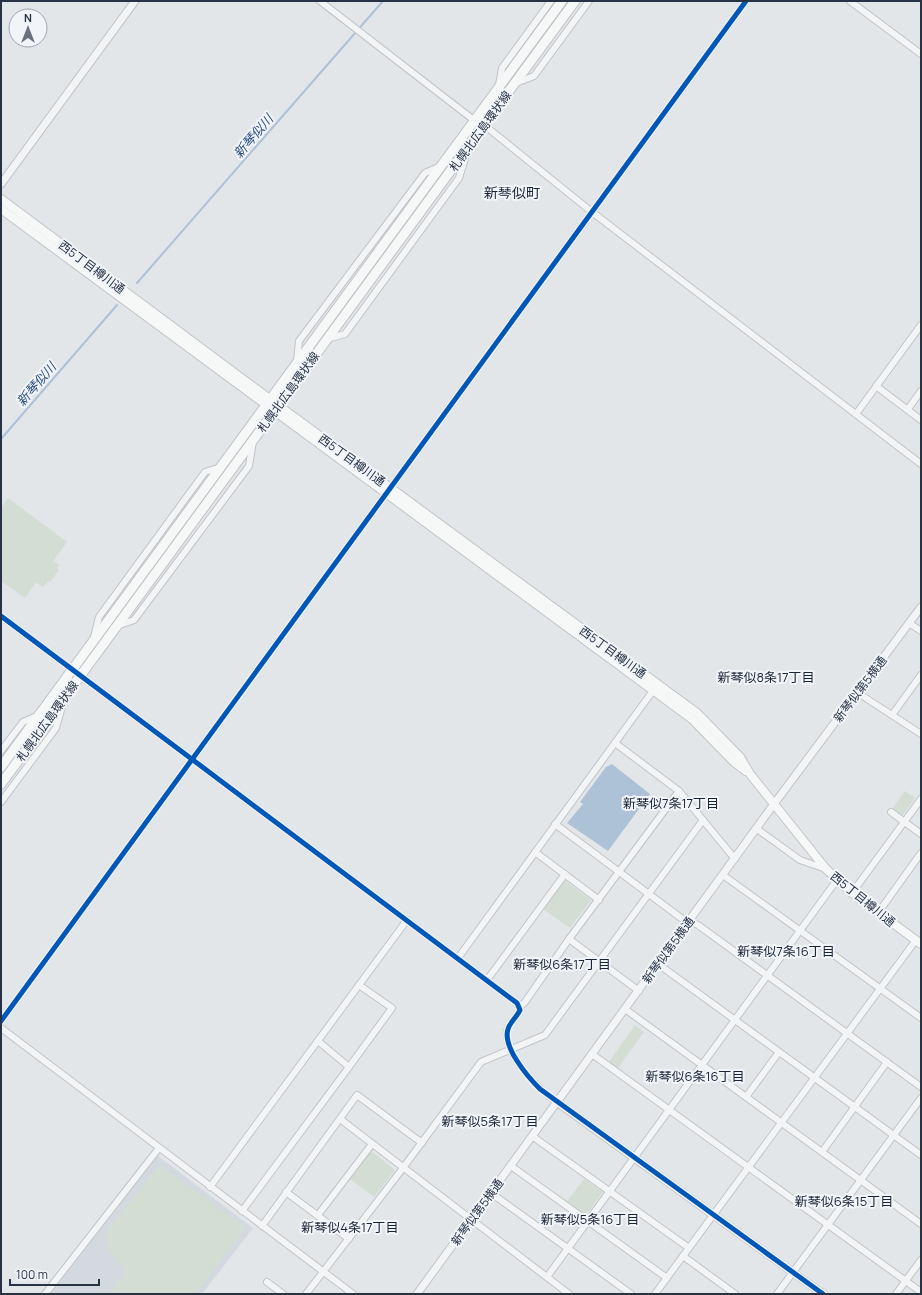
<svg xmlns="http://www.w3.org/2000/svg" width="922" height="1295" viewBox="0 0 922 1295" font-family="Manrope,'Noto Sans JP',sans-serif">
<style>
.built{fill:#d4d9e0}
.green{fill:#d3ddd3}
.water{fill:#aec2d7}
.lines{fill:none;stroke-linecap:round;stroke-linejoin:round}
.stream{stroke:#aec2d7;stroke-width:2}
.minor-casing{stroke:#c1c4c7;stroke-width:8}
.tertiary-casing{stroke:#c1c4c7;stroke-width:9}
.secondary-casing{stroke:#c1c4c7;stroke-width:10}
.primary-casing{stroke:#bfc3c7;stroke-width:11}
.minor{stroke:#f3f4f5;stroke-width:6}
.tertiary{stroke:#f3f4f5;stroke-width:7}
.secondary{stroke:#f6f7f7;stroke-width:8}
.primary{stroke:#f6f7f7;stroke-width:9}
.cycleway-casing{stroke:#f1f4f8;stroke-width:8}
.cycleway{stroke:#0057b8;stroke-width:5}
.labels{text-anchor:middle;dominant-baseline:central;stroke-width:4;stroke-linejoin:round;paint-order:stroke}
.street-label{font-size:12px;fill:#273245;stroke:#f1f4f8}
.water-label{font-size:13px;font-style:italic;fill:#2c507e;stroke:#f1f4f8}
.neighbourhood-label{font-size:13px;fill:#192336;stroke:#f1f4f8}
.quarter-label{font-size:14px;fill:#192336;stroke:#f1f4f8}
</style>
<rect width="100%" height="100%" fill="#e3e6e9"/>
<!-- built -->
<polygon class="built" points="158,1156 253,1228 202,1294 50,1294"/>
<!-- green -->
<g class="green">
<polygon points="8,498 67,542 53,561 59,565 57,568 59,570 50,582 48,581 43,587 36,582 25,598 1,581 1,508"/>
<polygon points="905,791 915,798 902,816 892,809"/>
<polygon points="564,880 591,900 570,928 543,909"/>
<polygon points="635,1025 644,1032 618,1068 609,1062"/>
<polygon points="371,1151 395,1170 374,1197 350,1179"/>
<polygon points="160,1165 246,1228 195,1294 109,1294 126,1272 107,1247 106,1232"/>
<polygon points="584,1179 603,1192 586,1215 567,1201"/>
</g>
<!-- water -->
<polygon class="water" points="612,764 650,794 608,851 567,823 583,804 580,802 606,767"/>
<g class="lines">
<!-- stream -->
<g class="stream">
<polyline points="137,283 383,1"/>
<polyline points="1,439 117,305"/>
</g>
<!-- minor casing -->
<g class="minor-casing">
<g id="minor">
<polyline points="320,1 475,121 484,125 592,212 921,464"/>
<polyline points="850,1 921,54"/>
<polyline points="516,83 534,76 589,1"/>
<polyline points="499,85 502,68 551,1"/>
<polyline points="327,339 345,334 459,178 467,152"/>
<polyline points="297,361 299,341 425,173 441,166"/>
<polyline points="876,386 921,420"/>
<polyline points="908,409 921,391"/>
<polyline points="856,414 921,325"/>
<path d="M1,616L517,1003L520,1010C517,1017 509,1023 507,1031C504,1055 539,1090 557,1102"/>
<polyline points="909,623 921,631"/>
<polyline points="117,626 134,620 249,466 253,441"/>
<polyline points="94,637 99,617 205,472 221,467"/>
<polyline points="858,693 921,734"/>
<polyline points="892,715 921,675"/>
<polyline points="615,743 679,791 735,859"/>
<polyline points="1,751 23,722 37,716"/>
<polyline points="1,802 56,728 63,703"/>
<polyline points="891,812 921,834"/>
<polyline points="555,824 681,918 698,925 921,1087"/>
<polyline points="757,829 800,860 826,869"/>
<polyline points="535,852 599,900"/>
<polyline points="723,875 921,1018"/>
<polyline points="852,893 921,799"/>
<polyline points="878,913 921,853"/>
<polyline points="569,939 639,991"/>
<polyline points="458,958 655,688"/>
<polyline points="658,964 921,1155"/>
<polyline points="487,980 565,874"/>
<polyline points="520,1007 525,1002 569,939 679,791"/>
<polyline points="625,1009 921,1224"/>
<polyline points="1,1021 746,1"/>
<polyline points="1,1028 353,1294"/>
<polyline points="592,1054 921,1292"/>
<polyline points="349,1067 392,1008 359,985"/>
<polyline points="746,1097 779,1052"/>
<polyline points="340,1119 569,1294"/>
<polyline points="532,1136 689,1248"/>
<polyline points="822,1152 887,1062"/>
<polyline points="511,1166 667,1278"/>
<polyline points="210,1187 407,920"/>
<polyline points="286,1192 349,1239"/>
<polyline points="491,1193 631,1294"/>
<polyline points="242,1211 349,1067 318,1041"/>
<polyline points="318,1215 372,1144"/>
<polyline points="262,1226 357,1095 422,1143"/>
<polyline points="683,1256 735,1294"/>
<polyline points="547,1277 837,880"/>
<polyline points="267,1282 283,1294"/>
<polyline points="45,1294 159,1148"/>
<polyline points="306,1294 400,1172 481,1062 545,1035 703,820"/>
<polyline points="655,1294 916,940"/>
<polyline points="777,1294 921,1098"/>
<polyline points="896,1294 921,1260"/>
</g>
</g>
<!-- tertiary casing -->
<g class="tertiary-casing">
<g id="tertiary">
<polyline points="1,184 135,1"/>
<polyline points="557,1102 823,1294"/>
<polyline points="417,1294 774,804 921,607"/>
</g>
</g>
<!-- secondary casing -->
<g class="secondary-casing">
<g id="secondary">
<polyline points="1,199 279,406 697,713 740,757 750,774 826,869 852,893 921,944"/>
<polyline points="1,209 692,719 734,762 746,771"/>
</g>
</g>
<!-- primary casing -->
<g class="primary-casing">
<g id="primary">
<polyline points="1,767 562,1"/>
<polyline points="1,784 575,1"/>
</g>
</g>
<!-- minor -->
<use href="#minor" class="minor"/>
<!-- tertiary -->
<use href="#tertiary" class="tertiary"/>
<!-- secondary -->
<use href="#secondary" class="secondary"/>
<!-- primary -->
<use href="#primary" class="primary"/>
<!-- cycleway casing -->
<g class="cycleway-casing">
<g id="cycleway">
<path d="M1,616L517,1003L520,1010C517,1017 510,1022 508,1029C502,1047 528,1077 540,1089L823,1294"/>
<polyline points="1,1021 746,1"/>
</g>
</g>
<!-- cycleway -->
<use href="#cycleway" class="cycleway"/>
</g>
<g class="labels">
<!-- street labels -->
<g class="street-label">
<text transform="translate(480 131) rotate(-54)">札幌北広島環状線</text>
<text transform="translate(92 267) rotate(37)">西5丁目樽川通</text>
<text transform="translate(288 392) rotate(-54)">札幌北広島環状線</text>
<text transform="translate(352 460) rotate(36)">西5丁目樽川通</text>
<text transform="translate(613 652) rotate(36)">西5丁目樽川通</text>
<text transform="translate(860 689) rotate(-53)">新琴似第5横通</text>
<text transform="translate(47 721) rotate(-54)">札幌北広島環状線</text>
<text transform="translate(863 899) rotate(39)">西5丁目樽川通</text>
<text transform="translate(668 950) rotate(-54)">新琴似第5横通</text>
<text transform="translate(477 1212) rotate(-54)">新琴似第5横通</text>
</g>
<!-- water labels -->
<g class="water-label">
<text transform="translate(253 136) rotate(-49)">新琴似川</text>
<text transform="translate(36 384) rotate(-49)">新琴似川</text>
</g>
<!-- neighbourhood labels -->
<g class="neighbourhood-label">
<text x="766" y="677">新琴似8条17丁目</text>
<text x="671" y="803">新琴似7条17丁目</text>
<text x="786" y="951">新琴似7条16丁目</text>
<text x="562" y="964">新琴似6条17丁目</text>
<text x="695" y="1076">新琴似6条16丁目</text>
<text x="490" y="1121">新琴似5条17丁目</text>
<text x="844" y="1201">新琴似6条15丁目</text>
<text x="590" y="1219">新琴似5条16丁目</text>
<text x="350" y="1227">新琴似4条17丁目</text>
</g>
<!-- quarter labels -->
<g class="quarter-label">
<text x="512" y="192">新琴似町</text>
</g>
</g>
<!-- border -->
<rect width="922" height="1295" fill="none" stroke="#273245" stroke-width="4"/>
<!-- north arrow -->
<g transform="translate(28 28)"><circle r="19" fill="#f1f4f8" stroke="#a0a6b0"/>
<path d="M0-3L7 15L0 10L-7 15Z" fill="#69717e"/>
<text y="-6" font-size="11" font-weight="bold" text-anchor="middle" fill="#273245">N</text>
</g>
<!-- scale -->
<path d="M10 1279v6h89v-6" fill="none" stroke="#273245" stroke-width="2"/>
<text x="16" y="1279" font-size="12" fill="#273245" stroke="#f1f4f8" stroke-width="3" paint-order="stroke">100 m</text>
</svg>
